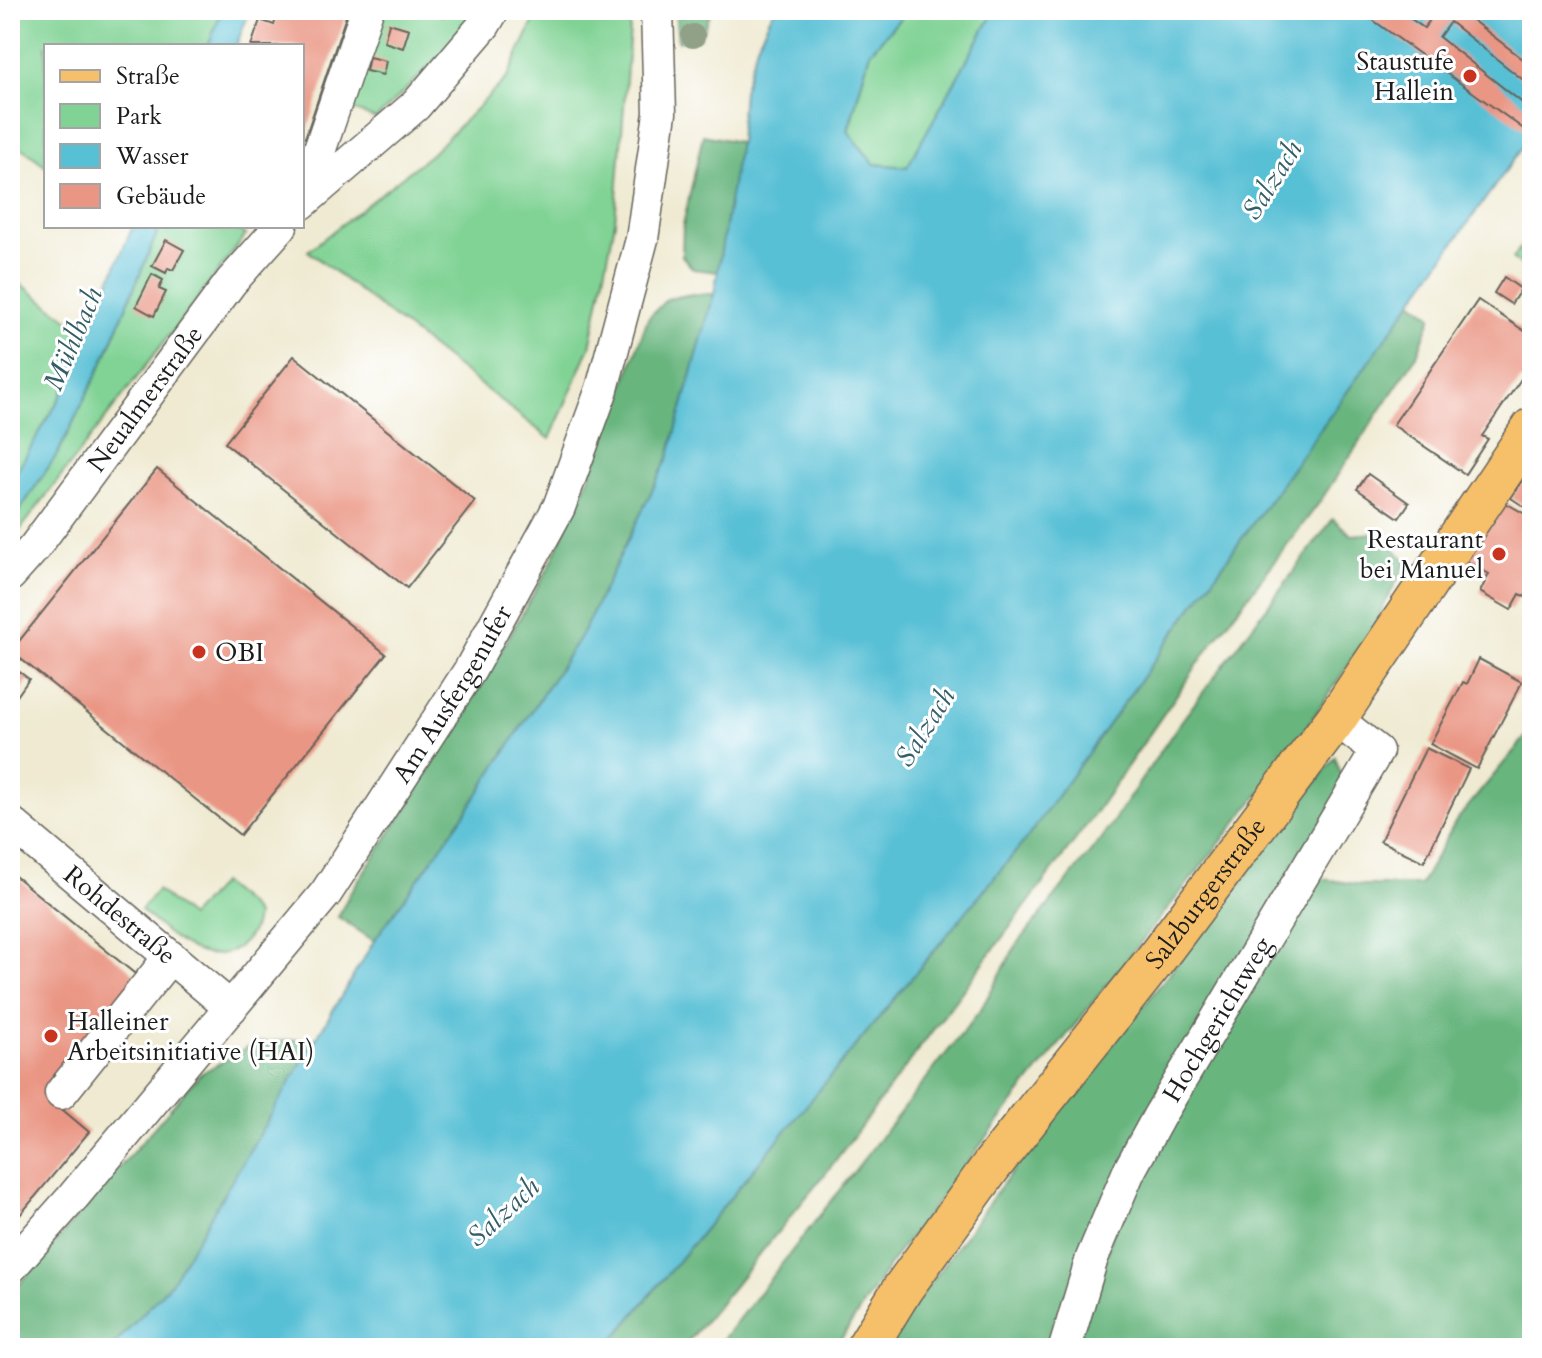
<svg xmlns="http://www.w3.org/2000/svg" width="1542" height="1358" viewBox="0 0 1542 1358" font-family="Cardo,serif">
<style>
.green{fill:#81d395;stroke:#4e7858;stroke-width:2}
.forest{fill:#68b57e;stroke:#42684d;stroke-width:2}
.water{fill:#58c0d5;stroke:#3a6e78;stroke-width:2}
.building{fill:#ea9684}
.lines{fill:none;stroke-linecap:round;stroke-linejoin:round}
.minor-casing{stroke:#66645b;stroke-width:35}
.major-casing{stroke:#66645b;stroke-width:43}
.minor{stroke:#fff;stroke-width:32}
.major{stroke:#f6c06b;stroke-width:40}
.tree{fill:#91a188}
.poi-dot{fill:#c8321e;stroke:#fff;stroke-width:3}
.labels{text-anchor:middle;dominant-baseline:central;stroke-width:6;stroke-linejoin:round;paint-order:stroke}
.poi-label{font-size:26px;fill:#1c1c1c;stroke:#fff;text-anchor:end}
.street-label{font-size:26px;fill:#1c1c1c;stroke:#fff}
.water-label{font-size:28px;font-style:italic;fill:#345e66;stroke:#fff}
</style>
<rect width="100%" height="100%" fill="#fff"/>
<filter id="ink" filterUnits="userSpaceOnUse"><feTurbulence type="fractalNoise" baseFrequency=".0125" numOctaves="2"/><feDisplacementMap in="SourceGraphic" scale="16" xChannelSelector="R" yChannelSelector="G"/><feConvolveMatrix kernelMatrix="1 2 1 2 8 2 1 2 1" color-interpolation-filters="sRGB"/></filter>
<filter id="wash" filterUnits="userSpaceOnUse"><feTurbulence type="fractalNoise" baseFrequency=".006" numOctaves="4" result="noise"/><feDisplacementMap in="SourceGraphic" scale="32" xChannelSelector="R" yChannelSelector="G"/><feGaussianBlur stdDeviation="1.8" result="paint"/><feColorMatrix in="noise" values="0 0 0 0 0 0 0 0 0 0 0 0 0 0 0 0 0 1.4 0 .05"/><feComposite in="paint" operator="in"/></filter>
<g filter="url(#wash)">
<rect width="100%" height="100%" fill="#efead1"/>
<!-- green -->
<g class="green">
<polygon points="25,10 222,10 208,46 46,46 46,166 10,139 10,22"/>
<polygon points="382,10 475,10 444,52 376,119 349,108"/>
<polygon points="539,10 630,10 630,28 615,222 590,347 550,439 308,251 431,154 507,78"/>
<polygon points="907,10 995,10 908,167 874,164 848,132 870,52"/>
<polygon points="160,226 231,226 246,235 10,543 10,525 58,453 105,358"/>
<polygon points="1532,229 1532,272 1513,259"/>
<polygon points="10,276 88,334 61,396 10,483"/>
<path d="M221,883L248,905L256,915C255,928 249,939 238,947C201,971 168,933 141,910L157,890L190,917Z"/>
</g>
<!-- forest -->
<g class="forest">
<polygon points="675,10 712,10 700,38 678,41"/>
<polygon points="703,135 739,142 718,272 693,269 682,256 683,225"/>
<polygon points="692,294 714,294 669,456 583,632 467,811 374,941 338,917 350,893 407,807 488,673 550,565 599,455 648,318 667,299"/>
<polygon points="1412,301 1432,316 1417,355 1319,503 1211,645 1091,819 826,1173 683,1348 602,1348 618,1334 1027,838"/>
<polygon points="1333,519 1352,535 1376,533 1407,561 1371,631 1275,774 1023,1090 894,1258 835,1348 716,1348 981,1009 1016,946 1104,835 1177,727"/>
<polygon points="1532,729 1532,1348 1074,1348 1126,1197 1311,877 1363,885 1420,885 1456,821"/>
<polygon points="1335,757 1345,786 1053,1348 883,1348 1004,1182 1232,894"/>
<polygon points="318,1038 171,1283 111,1348 10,1348 10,1295 200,1074 256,1043"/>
</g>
<!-- water -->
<g class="water">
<polygon points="222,10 250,10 236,46 208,46"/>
<polygon points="774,10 899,10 904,14 870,52 848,131 874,164 907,167 995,10 1532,10 1532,134 1027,838 618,1334 602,1348 111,1348 171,1283 374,941 467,811 583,632 669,456 714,294 739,142 743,91 758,42"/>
<polygon points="133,226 160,226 105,358 58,453 10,525 10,483 61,396"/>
</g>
<g id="blocks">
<!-- building -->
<g class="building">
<polygon points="279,10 348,10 305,138 302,137 302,46 251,46 260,20 274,25"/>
<polygon points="424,10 447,10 445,17"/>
<polygon points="1359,10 1398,10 1424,28 1437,10 1459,10 1532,66 1532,87 1450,22 1439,37 1529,108 1532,104 1532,135"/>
<polygon points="389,23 409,29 403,48 384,42"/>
<polygon points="369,57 386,61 383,75 366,71"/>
<polygon points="166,240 184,250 173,270 168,268 166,273 152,266"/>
<polygon points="152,274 163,280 159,289 166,292 154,316 136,306"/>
<polygon points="1504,277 1521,289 1511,304 1494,293"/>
<polygon points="1478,300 1532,336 1532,374 1526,382 1521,379 1482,436 1488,439 1465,474 1393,425"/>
<polygon points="294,356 475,501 407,588 225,443"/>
<polygon points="1532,466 1532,512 1511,498"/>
<polygon points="157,469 386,654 240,835 11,651"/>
<polygon points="1368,474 1409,503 1399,518 1357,489"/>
<polygon points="1497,498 1532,518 1532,584 1525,597 1520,594 1511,610 1480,592 1489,574 1463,559"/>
<polygon points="1479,659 1522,682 1477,769 1430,744 1463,682 1467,684"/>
<polygon points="10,665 29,679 15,699 10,695"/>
<polygon points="1426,748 1469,769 1424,862 1380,841"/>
<polygon points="10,872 140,978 45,1095 89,1132 10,1227"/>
</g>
</g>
</g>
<g filter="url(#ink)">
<use href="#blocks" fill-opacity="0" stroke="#66645b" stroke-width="2"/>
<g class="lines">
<!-- minor casing -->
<g class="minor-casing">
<g id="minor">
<polyline points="302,202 367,10"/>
<polyline points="302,203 416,105 484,25 493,10"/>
<path id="s1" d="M10,575L34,548L231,282L281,226"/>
<path id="s2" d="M10,822L231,1008"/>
<polyline points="61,1093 170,957"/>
<path id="s3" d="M10,1268L73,1197L326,893L470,670L559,507L602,389L642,239L660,113L657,10"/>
<path id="s4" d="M1065,1348L1092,1258L1129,1171L1159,1116L1377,751L1336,719"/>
</g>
</g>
<!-- major casing -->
<g class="major-casing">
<g id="major">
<path id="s5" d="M866,1348L903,1288L992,1165L1152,964L1336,719L1532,428"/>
</g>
</g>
<!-- minor -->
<use href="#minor" class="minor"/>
<!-- major -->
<use href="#major" class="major"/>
</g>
<!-- trees -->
<circle class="tree" cx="693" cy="36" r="12"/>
</g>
<!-- markers -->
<g class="poi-dot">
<circle cx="1470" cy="76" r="8"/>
<circle cx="1499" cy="554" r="8"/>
<circle cx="199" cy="652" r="8"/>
<circle cx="51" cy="1036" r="8"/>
</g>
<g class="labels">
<!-- poi labels -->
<g class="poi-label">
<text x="1454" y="61">Staustufe<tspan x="1454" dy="30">Hallein</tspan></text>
<text x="1483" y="539">Restaurant<tspan x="1483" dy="30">bei Manuel</tspan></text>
<text x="215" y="652" text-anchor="start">OBI</text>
<text x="67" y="1021" text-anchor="start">Halleiner<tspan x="67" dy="30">Arbeitsinitiative (HAI)</tspan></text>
</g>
<!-- street labels -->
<g class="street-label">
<text stroke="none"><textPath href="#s1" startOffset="222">Neualmerstraße</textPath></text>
<text stroke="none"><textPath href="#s3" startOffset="726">Am Ausfergenufer</textPath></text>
<text stroke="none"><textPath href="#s5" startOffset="568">Salzburgerstraße</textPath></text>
<text stroke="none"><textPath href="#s2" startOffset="144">Rohdestraße</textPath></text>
<text stroke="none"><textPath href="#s4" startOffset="364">Hochgerichtweg</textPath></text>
</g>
<!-- water labels -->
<g class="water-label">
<text transform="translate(1272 180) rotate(-58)">Salzach</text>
<text transform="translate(73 339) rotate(-67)">Mühlbach</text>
<text transform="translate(925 727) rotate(-58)">Salzach</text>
<text transform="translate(503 1212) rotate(-43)">Salzach</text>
</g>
</g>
<!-- margin -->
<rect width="1542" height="1358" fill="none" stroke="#fff" stroke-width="40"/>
<!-- legend -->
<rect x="44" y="44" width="260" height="184" fill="#ffffff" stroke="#a4a4a4" stroke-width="2"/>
<rect x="60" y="70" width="40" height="12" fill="#f6c06b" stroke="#a4a4a4" stroke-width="2"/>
<text x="116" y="84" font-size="24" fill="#1c1c1c">Straße</text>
<rect x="60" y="104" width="40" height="24" fill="#81d395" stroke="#a4a4a4" stroke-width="2"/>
<text x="116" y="124" font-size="24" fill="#1c1c1c">Park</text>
<rect x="60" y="144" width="40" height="24" fill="#58c0d5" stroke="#a4a4a4" stroke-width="2"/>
<text x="116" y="164" font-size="24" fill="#1c1c1c">Wasser</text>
<rect x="60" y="184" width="40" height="24" fill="#ea9684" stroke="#a4a4a4" stroke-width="2"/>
<text x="116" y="204" font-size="24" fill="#1c1c1c">Gebäude</text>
</svg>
